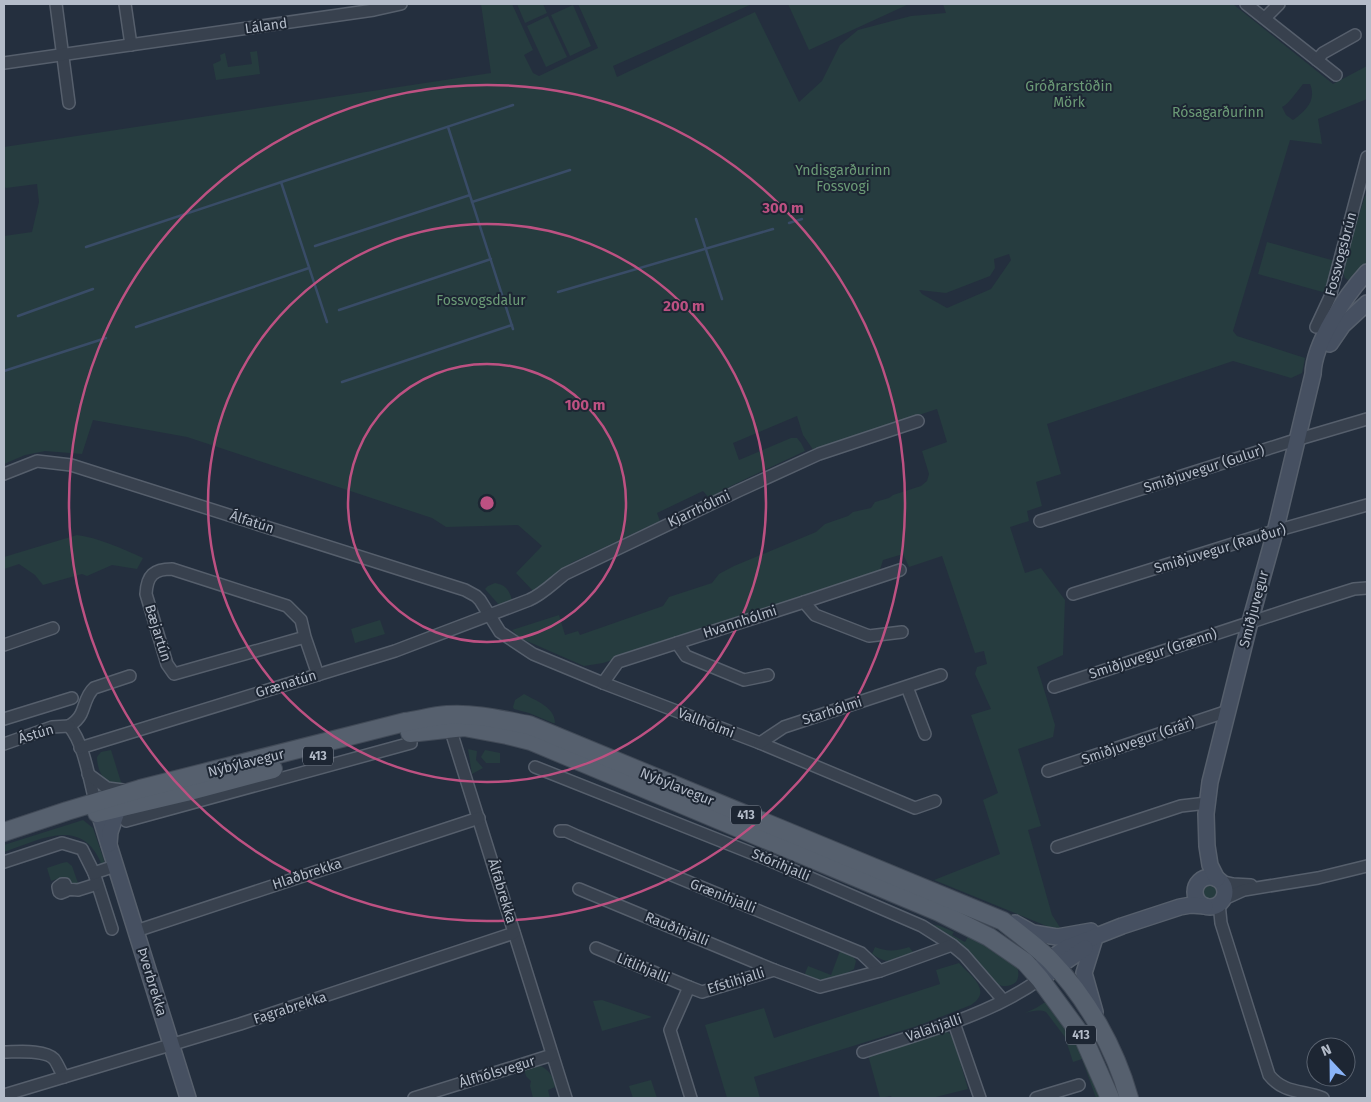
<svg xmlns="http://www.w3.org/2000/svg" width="1371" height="1102" viewBox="0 0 1371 1102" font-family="'Fira Sans',sans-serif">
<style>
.green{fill:#263c3f;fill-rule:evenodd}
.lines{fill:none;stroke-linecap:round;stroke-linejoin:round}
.stream{stroke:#394c67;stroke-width:2.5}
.street-casing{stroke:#565f6c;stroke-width:14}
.secondary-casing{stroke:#565f6c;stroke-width:18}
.primary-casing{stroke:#414a57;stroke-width:20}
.street{stroke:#38414e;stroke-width:11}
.secondary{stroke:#465061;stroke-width:15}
.primary{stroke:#56606e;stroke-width:18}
.ring{fill:none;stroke:#bd5182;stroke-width:2.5}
.labels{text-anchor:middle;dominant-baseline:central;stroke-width:4;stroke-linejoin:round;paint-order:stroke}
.shield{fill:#1d2633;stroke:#878f9c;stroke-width:1}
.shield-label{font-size:12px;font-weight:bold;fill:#b4bcc9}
.street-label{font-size:14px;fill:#b4bcc9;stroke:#1d2633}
.park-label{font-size:14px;fill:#6b9a76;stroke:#1d2633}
.centre{fill:#bd5182;stroke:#1d2633;stroke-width:2.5}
.ring-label{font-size:15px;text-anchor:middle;font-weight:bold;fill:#bd5182;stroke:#1d2633;stroke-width:4;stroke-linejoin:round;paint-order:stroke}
</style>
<rect width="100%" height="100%" fill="#242f3e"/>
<!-- green -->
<g class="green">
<path d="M481,4H512L533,50L524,55L533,73L539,76L598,48L578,4H752L613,66L617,77L755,12L799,102L822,81L840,45L858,30L911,16L946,13L943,4H1233L1333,84L1367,66V99L1318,119L1322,144L1290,140L1233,331L1237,336L1305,358L1302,373L1291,378L1233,361L1047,424L1061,474L1036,482L1042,506L1027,511L1029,521L1010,527L1025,573L1041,568L1065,600L1063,655L1037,667L1055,725L1053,737L1018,749L1041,826L1028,830L1052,915L1061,929H1054L934,880L1000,854L983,800L998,793L971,715L991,709L975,674L977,667L987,664L984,651L975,653L942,556L909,567L903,554L883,560L879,573L603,663L584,666L520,638L512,630L559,615L565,635L578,631L580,635L663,606L669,597L712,583L719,574L734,566L816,532L825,524L848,516L853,512L871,508L875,502L889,498L893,495L921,486L927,481L929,474L922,451L947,442L937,409L828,445L814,451L803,435L797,416L733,443L739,460L791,438H797L801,443L805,451L733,485L709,498L703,491L657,513L660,521L571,563L534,592L516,573L542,546L518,525L446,527L432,518L187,437L93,420L82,454L45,451L25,455L4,464V236L32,232L39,202L37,184L6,188L4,186V147L491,73ZM1303,84H1310C1317,101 1305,111 1293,120L1286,115L1282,107C1289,104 1297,91 1303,84ZM1009,254L1011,260L991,289L947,308L922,294L919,290L946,293L990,276L995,268L994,259Z"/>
<polygon points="517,4 543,4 547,13 525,23"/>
<polygon points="788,4 909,4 809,50"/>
<polygon points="573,5 591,46 570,56 551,15"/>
<polygon points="548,16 567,57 546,67 527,26"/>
<polygon points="257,51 260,74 216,80 213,64 220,61 221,60 220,55 225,53 228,67 252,64 250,52"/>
<polygon points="1367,194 1367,269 1354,284 1345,278 1342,270 1365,196"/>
<polygon points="1267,242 1335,261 1326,293 1258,274"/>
<path d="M77,535C99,538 123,549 143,558L137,569L112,565L87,576L82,574L43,585L35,575L19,564L4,569V557Z"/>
<path d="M495,583C507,585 510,592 513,603L500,606L485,589L488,586Z"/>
<polygon points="380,620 385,634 355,643 351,629"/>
<path d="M524,694C536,701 555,707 555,723H553L529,713L514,709L513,707L515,700Z"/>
<polygon points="468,749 477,751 476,760 483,768 472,774"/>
<path d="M111,750L121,782L125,785C107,789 97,773 97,757L101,752Z"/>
<polygon points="485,750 500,753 500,763 486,763 481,757"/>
<path d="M83,820L93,828L106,866L99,868L96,865L101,863C81,816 40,840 4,852V845Z"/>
<polygon points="67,862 72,866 78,883 86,881 87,885 72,884 67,878 60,878 51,881 47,868 62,863"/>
<circle cx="1210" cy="892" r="7"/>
<path d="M930,924L940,926L954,932L952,935L965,942L969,935L980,939L1017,967C1019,972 1019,978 1016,982C1011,987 1002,987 997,984C986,976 978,962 968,952C957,940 944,931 930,924Z"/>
<path d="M875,947C887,952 897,951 909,947L914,953C895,961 890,966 872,954Z"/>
<path d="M840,951L852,955L856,961L854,969C839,978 819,984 804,976L808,966L831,975Z"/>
<path d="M959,963C971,976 993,991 971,1005L920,1025L754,1077L760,1098H727L705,1025L764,1008L774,1038L940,984L936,970Z"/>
<polygon points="602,1000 652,1017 602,1031 593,1001"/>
<path d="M1047,1001L1071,1029L1105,1098H1096L1082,1059L1073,1062L1065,1037L1046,1012C1039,1009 1033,1011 1025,1013L1036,1008Z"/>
<polygon points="946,1031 950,1034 954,1041 968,1089 932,1098 892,1098 891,1096 880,1098 868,1055"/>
<path d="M536,1065C547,1066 555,1078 555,1087L548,1090L550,1098H533L530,1086L531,1081L526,1076L524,1069Z"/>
<polygon points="651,1080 657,1098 633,1098 629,1086"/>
</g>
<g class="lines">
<!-- stream -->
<g class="stream">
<polyline points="448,127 513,329"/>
<polyline points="281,182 327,322"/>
<polyline points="472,202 570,170"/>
<polyline points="696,219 722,299"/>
<polyline points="789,223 802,219"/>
<polyline points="315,246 470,195"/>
<polyline points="86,247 513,105"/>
<polyline points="558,292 773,229"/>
<polyline points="339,310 491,259"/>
<polyline points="18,316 93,289"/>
<polyline points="136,327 309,268"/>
<polyline points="4,371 106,338"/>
<polyline points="342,382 512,325"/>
</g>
<!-- street casing -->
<g class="street-casing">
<g id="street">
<polyline points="56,4 69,103"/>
<polyline points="125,4 131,45"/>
<polyline points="1246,4 1336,75"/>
<polyline points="1265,18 1279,4"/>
<polyline points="1317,60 1323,53 1355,35"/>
<polyline points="4,63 374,10 401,4"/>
<polyline points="1316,327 1330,297 1367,157"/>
<polyline points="4,474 37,461 71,465 465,590 476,596 480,600 500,632 533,654 603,683 760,743 915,808 935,801"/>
<polyline points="1040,521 1289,442 1367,419"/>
<polyline points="1073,594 1268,533 1367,505"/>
<polyline points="804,602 815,615 869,636 902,632"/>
<path d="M305,637L174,674L167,664L146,594C147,575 154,569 172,569L287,606L301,620L305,637L318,675"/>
<polyline points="677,643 686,656 744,680 768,675"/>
<polyline points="4,645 53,628"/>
<polyline points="603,683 618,662 804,602 900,570"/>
<polyline points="907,687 925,734"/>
<polyline points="1054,687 1300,606 1354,589 1367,588"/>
<polyline points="4,719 72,698"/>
<path d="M69,726C85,744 90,785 97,809"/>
<path d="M69,726C74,723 78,720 81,714C85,706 86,695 94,688L130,676"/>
<polyline points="450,728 566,1098"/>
<polyline points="760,743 784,727 941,675"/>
<polyline points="4,744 52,727 69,726"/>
<path d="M80,748L395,651L529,600C543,594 553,583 565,574L738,491L819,454L918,421"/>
<polyline points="535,767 769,860 922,926 952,945 964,955 1003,1000"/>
<polyline points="1048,771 1228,711"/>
<polyline points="88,774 107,788 123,790"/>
<polyline points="126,821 411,743 410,732"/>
<polyline points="560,831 566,831 577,836 861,953 880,971"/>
<polyline points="1057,847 1181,806 1207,803"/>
<polyline points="4,862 62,843 82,849 94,873 112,929"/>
<polyline points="94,873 115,866"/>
<polyline points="1220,881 1233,884 1251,885"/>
<polyline points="67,889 66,891 61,893 59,892 58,887 62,884 65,884 67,889 78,890 97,884"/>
<polyline points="579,889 774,970"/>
<polyline points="1222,900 1244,890 1318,878 1367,866"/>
<path d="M1219,903L1221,923L1269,1075C1284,1094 1303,1090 1323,1098"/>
<polyline points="136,931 479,818"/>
<polyline points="596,948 689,987"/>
<polyline points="954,1023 980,1098"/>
<path d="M4,1052C16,1052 45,1049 54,1059C58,1064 60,1071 64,1077"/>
<path d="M863,1052C922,1033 990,1015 1040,979"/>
<polyline points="4,1095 240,1024 514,933"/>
<polyline points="414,1098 552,1055"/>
<polyline points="691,1098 670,1030 689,987 702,992 774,970 820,987 880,971 952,945"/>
<polyline points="1036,1098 1079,1085"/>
</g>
</g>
<!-- secondary casing -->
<g class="secondary-casing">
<g id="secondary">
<polyline points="1330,344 1343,325 1367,303"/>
<polyline points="99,813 188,1098"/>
<polyline points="109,844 110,832 118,809"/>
<circle cx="1210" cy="892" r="15"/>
<path d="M1217,879L1210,865L1207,846L1206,814L1210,782L1250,622L1275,532L1313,374C1314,342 1346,295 1367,272"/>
<polyline points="1015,923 1033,933 1057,937 1091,931"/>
<polyline points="1094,941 1084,973 1095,1012"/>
<polyline points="1033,971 1066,948 1122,926 1180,907 1191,905 1205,906"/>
<polyline points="1040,979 1085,948"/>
</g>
</g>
<!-- primary casing -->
<g class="primary-casing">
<g id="primary">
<polyline points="410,733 464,727 507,735 531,741 939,912 989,937 1025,962 1040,979 1084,1039 1110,1098"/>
<polyline points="97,813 186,792 273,769"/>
<path d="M4,832L67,811L140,789L405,722C419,720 433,716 447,715C475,713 502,720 529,725L1003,921C1019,934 1036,946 1050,960C1087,998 1115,1048 1129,1098"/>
</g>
</g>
<!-- street -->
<use href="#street" class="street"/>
<!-- secondary -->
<use href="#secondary" class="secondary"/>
<!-- primary -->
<use href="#primary" class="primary"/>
</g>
<!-- distance rings -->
<g class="ring">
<circle cx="487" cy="503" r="139"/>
<circle cx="487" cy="503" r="279"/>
<circle cx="487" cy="503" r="418"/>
</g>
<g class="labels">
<!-- shield labels -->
<g class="shield">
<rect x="303" y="746.5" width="30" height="19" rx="4"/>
<rect x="731" y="805.5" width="30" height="19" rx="4"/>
<rect x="1066" y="1025.5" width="30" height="19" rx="4"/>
</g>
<g class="shield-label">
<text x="318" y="756">413</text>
<text x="746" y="815">413</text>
<text x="1081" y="1035">413</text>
</g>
<!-- street labels -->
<g class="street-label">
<text transform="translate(266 26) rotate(-8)">Láland</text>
<text transform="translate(1341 254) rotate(-75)">Fossvogsbrún</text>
<text transform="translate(1204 469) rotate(-18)">Smiðjuvegur (Gulur)</text>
<text transform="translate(699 509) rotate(-25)">Kjarrhólmi</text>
<text transform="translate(252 522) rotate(18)">Álfatún</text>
<text transform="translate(1220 549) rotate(-17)">Smiðjuvegur (Rauður)</text>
<text transform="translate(1254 609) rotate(-75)">Smiðjuvegur</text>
<text transform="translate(740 622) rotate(-18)">Hvannhólmi</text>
<text transform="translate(158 633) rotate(73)">Bæjartún</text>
<text transform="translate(1153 654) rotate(-18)">Smiðjuvegur (Grænn)</text>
<text transform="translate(286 684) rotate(-17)">Grænatún</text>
<text transform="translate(832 711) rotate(-18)">Starhólmi</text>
<text transform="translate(706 723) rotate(21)">Vallhólmi</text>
<text transform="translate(36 734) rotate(-17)">Ástún</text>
<text transform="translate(1138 741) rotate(-19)">Smiðjuvegur (Grár)</text>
<text transform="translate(246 763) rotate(-14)">Nýbýlavegur</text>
<text transform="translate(677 787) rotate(22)">Nýbýlavegur</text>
<text transform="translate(781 865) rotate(23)">Stórihjalli</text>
<text transform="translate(307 874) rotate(-18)">Hlaðbrekka</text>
<text transform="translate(502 891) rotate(73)">Álfabrekka</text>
<text transform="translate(723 896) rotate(22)">Grænihjalli</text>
<text transform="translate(677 929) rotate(22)">Rauðihjalli</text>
<text transform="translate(643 968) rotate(23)">Litlihjalli</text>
<text transform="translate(736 981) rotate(-17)">Efstihjalli</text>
<text transform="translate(152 982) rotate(73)">Þverbrekka</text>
<text transform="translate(290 1008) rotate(-18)">Fagrabrekka</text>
<text transform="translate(934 1028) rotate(-19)">Valahjalli</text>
<text transform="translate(497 1072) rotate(-17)">Álfhólsvegur</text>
</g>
<!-- park labels -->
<g class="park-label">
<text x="1069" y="86">Gróðrarstöðin<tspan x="1069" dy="16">Mörk</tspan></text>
<text x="1218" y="112">Rósagarðurinn</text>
<text x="843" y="170">Yndisgarðurinn<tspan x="843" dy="16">Fossvogi</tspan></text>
<text x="481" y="300">Fossvogsdalur</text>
</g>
</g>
<circle cx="487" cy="503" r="8" class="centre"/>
<g class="ring-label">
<text x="783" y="213">300 m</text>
<text x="684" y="311">200 m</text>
<text x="585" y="410">100 m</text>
</g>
<!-- border -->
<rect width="1371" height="1102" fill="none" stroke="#b4bcc9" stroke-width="10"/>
<!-- north arrow -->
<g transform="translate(1331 1062) rotate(338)"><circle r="24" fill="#1d2633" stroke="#59626f"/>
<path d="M0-4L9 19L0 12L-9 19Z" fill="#8ab4f8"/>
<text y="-8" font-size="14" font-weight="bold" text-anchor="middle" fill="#b4bcc9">N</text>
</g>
</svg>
